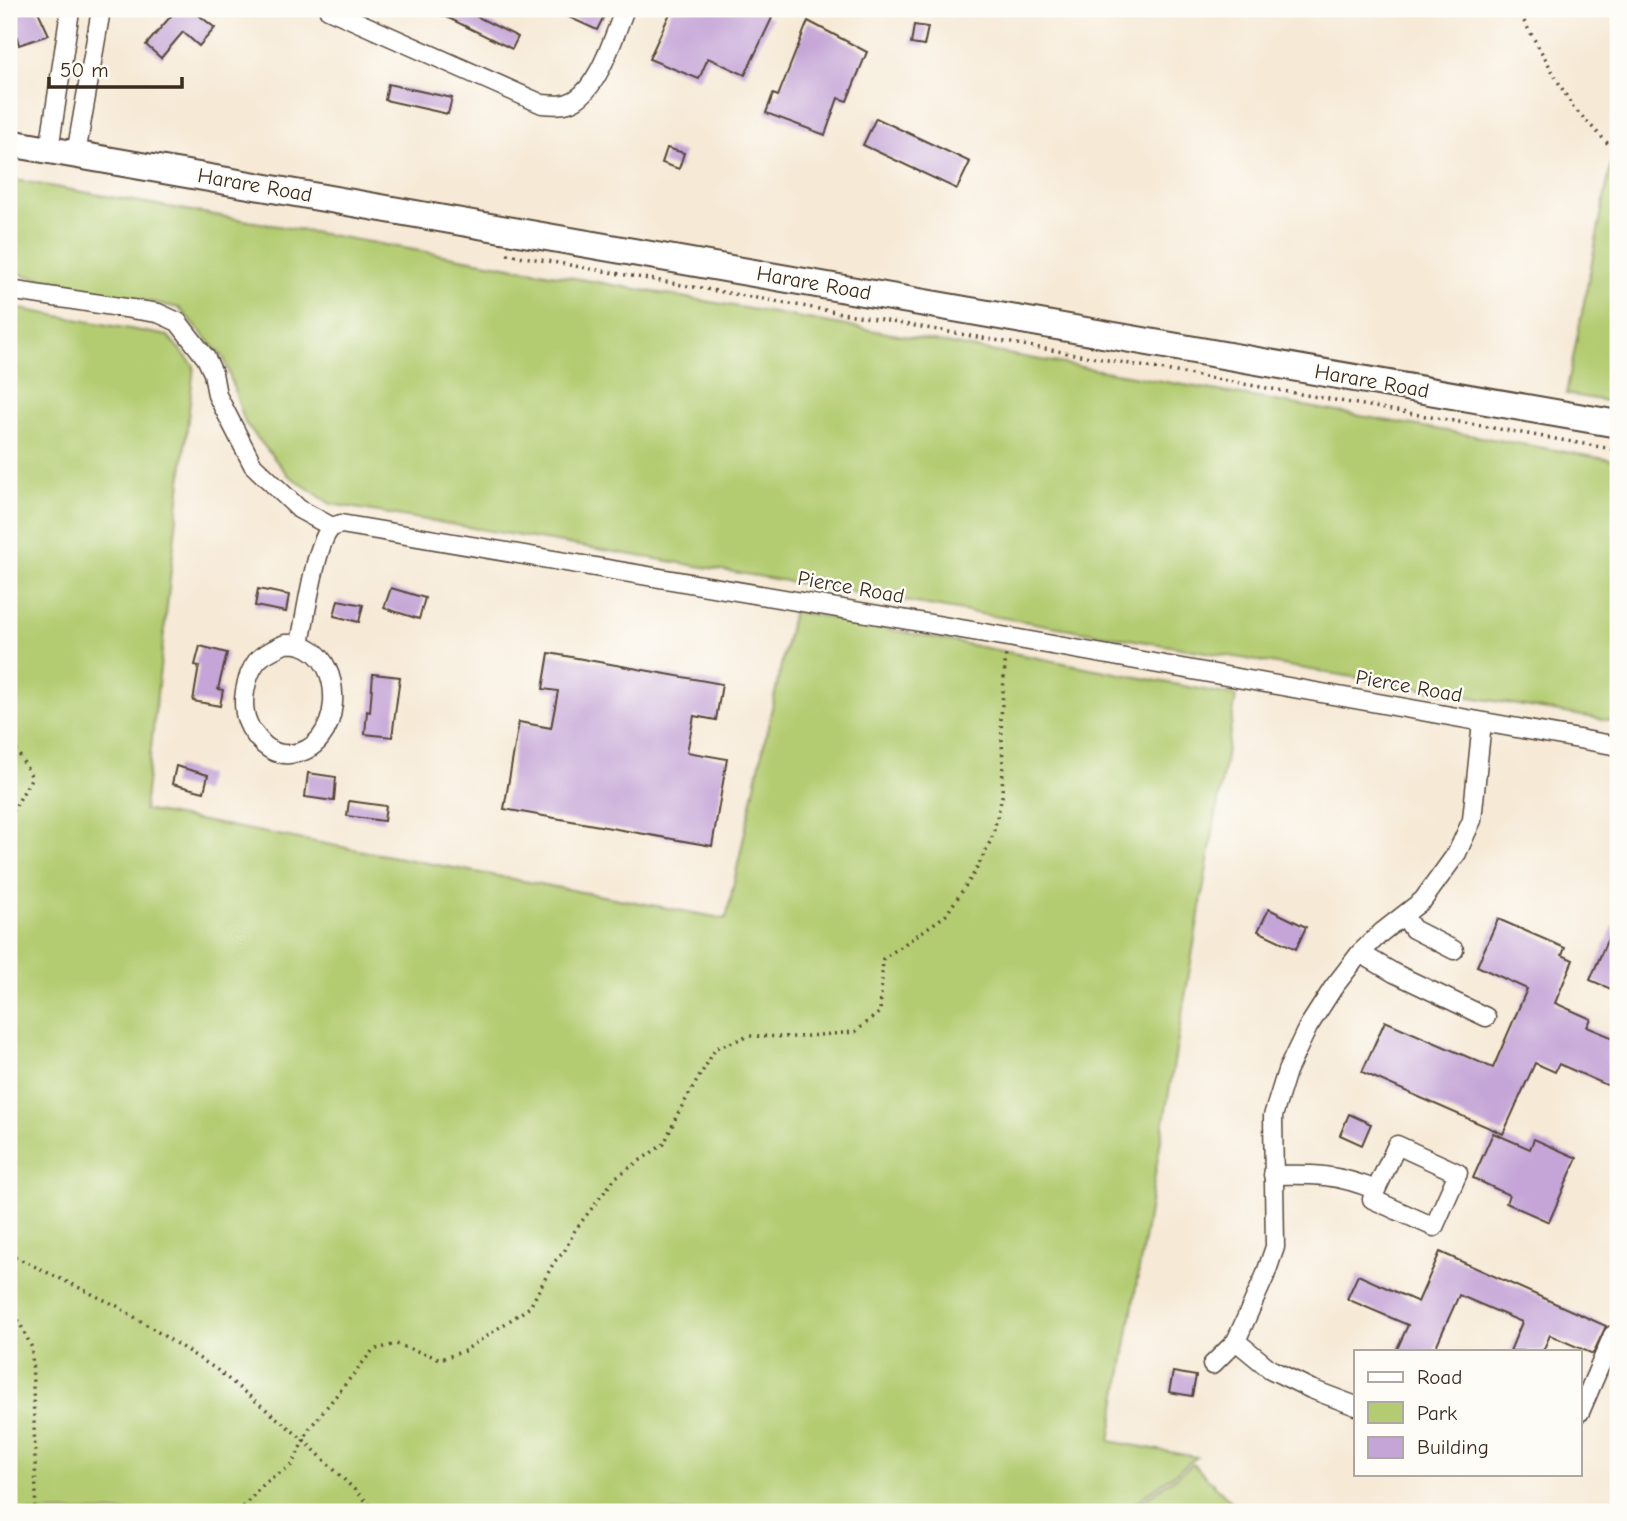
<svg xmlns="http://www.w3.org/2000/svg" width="1627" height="1521" viewBox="0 0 1627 1521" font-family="'Comic Neue',sans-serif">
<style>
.green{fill:#b3cc71;stroke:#777b48;stroke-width:2}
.building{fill:#c5a5d7}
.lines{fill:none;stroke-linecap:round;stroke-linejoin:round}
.minor-casing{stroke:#574739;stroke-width:21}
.highway-casing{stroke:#574739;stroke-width:30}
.path{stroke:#574739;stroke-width:3.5;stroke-dasharray:2 5;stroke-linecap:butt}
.minor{stroke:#fff;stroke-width:18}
.highway{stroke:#fff;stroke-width:26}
.labels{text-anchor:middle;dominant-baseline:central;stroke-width:5;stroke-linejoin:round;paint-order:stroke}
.street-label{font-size:21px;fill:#3b2a1e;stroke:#fdfcf7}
</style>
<rect width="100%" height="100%" fill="#fdfcf7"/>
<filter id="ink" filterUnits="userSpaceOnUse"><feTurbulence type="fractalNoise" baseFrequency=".0143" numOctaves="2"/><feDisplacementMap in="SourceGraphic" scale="14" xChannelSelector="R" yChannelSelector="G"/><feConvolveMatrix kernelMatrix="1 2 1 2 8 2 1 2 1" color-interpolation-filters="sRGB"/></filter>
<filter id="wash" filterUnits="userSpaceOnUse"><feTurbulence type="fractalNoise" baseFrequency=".00686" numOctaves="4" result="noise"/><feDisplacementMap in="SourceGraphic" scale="28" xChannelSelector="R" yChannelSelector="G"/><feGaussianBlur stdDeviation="1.57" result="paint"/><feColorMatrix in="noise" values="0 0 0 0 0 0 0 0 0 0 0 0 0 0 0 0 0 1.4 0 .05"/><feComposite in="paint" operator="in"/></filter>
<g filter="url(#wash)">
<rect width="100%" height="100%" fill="#f6e9d5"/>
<!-- green -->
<g class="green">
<polygon points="1618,129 1618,403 1566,394"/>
<polygon points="9,179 1618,461 1618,722 331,504 288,475 245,423 224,358 179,308 9,272"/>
<polygon points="9,307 168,336 194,366 144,810 726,919 793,611 1236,696 1110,1441 1197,1457 1123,1512 9,1512"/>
<polygon points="1193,1464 1242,1512 1128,1512"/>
</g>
<g id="blocks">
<!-- building -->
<g class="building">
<polygon points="9,9 37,9 49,35 19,45"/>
<polygon points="177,9 191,9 215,28 199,46 183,32 161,58 146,45"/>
<polygon points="430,9 462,9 518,37 512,49"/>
<polygon points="551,9 588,9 604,16 597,30"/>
<polygon points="672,9 752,9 772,18 745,75 708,58 699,79 649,59"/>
<polygon points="808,21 867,52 847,101 838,98 825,135 766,113 773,94 778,96"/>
<polygon points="914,25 928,27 924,46 911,44"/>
<polygon points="388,84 452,98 448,114 385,100"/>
<polygon points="876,118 970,162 957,189 863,145"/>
<polygon points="667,148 684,153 679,169 662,163"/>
<polygon points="391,588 425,598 419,619 384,608"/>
<polygon points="258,589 289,595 286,612 255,606"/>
<polygon points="338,600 363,605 359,622 334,616"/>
<polygon points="200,646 227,653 218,689 223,690 220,706 193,701 199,666 195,665"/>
<polygon points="549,653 722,684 716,720 694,716 687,752 727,759 712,846 504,809 519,722 551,728 558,691 543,689"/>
<polygon points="373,674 400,677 392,737 365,734 367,711 370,712"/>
<polygon points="176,766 208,775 204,792 172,784"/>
<polygon points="308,773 336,777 334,801 305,797"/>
<polygon points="349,801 386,806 384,821 347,816"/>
<polygon points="1269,909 1306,927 1296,949 1258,931"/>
<polygon points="1618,915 1618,992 1590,980"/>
<polygon points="1498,919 1565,948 1562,955 1573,960 1555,1003 1591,1019 1587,1027 1618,1040 1618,1090 1559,1064 1555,1072 1535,1063 1503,1134 1362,1072 1385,1021 1493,1068 1527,989 1477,966"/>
<polygon points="1349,1114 1371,1124 1362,1145 1340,1135"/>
<polygon points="1493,1133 1530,1149 1534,1139 1577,1158 1549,1222 1506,1203 1509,1195 1473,1178"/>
<polygon points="1440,1252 1606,1326 1593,1354 1550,1335 1543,1351 1510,1351 1522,1322 1459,1295 1434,1351 1396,1351 1408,1325 1347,1299 1358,1275 1418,1302"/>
<polygon points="1173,1372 1196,1376 1192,1396 1169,1392"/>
</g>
</g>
</g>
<g filter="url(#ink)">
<use href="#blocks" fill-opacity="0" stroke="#574739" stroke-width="2"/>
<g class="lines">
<!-- minor casing -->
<g class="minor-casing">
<g id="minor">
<path d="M328,9L542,104C554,105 565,106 575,100C600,85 614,35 625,9"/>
<polyline points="49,150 70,11"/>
<polyline points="76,154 101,10"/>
<polyline points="9,290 158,313 178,322 206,358 213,373 217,395 253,465 299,509 332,527"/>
<path d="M285,644C290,644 296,643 301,645C348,659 343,752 289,754C280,755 271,751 264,745C258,739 251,731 248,723C240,705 245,677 257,661C264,653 276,648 285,644Z"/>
<path d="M300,644C305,620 315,543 331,528C333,526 338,525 341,524L1008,637L1618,746"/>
<polyline points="1404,916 1413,929 1454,950"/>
<polyline points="1360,953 1394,973 1486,1017"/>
<path d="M1273,1175C1314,1174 1337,1174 1376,1190L1397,1145L1458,1173L1434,1227L1372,1199L1376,1190"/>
<polyline points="1236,1341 1270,1369 1311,1389 1356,1406"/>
<polyline points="1212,1365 1236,1341 1265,1276 1275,1247 1273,1116 1287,1071 1308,1027 1333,988 1360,953 1382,932 1423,900 1457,853 1472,820 1482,722"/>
<polyline points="1580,1412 1613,1335"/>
</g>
</g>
<!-- highway casing -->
<g class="highway-casing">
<polyline id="highway" points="9,143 1618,424"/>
</g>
<!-- path -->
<g class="path">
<polyline points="1517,9 1572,106 1618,154"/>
<polyline points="507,254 1618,450"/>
<polyline points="9,737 32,777 9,818"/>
<polyline points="9,1254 117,1306 216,1369 305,1441 377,1512"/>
<polyline points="9,1301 32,1348 36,1495 34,1512"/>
<polyline points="238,1512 266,1482 292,1465 309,1429 373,1350 396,1344 441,1359 464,1351 530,1307 554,1262 564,1252 575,1230 616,1177 664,1144 677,1115 716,1048 749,1036 797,1037 855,1032 880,1012 883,959 946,915 975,872 992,838 1002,797 1003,764 1001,718 1006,652"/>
</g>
<!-- minor -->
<use href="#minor" class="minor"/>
<!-- highway -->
<use href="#highway" class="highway"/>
</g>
</g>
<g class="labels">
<!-- street labels -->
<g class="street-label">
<text transform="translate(255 185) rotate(10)">Harare Road</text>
<text transform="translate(814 283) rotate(10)">Harare Road</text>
<text transform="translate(1372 381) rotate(10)">Harare Road</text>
<text transform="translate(851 587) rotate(10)">Pierce Road</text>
<text transform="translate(1409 686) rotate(10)">Pierce Road</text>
</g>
</g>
<!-- margin -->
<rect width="1627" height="1521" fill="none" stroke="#fdfcf7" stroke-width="35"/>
<!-- legend -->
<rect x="1354" y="1350" width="228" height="126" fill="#fdfcf7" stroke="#afa8a0" stroke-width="2"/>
<rect x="1368" y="1372" width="35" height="10" fill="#ffffff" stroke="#afa8a0" stroke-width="2"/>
<text x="1417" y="1384" font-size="21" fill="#3b2a1e">Road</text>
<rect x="1368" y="1402" width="35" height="21" fill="#b3cc71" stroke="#afa8a0" stroke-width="2"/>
<text x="1417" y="1420" font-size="21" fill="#3b2a1e">Park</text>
<rect x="1368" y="1437" width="35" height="21" fill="#c5a5d7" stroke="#afa8a0" stroke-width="2"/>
<text x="1417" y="1454" font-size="21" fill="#3b2a1e">Building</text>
<!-- scale -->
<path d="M49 77v10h133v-10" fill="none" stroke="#3b2a1e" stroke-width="3.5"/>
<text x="60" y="77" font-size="21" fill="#3b2a1e" stroke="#fdfcf7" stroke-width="5" paint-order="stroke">50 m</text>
</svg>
